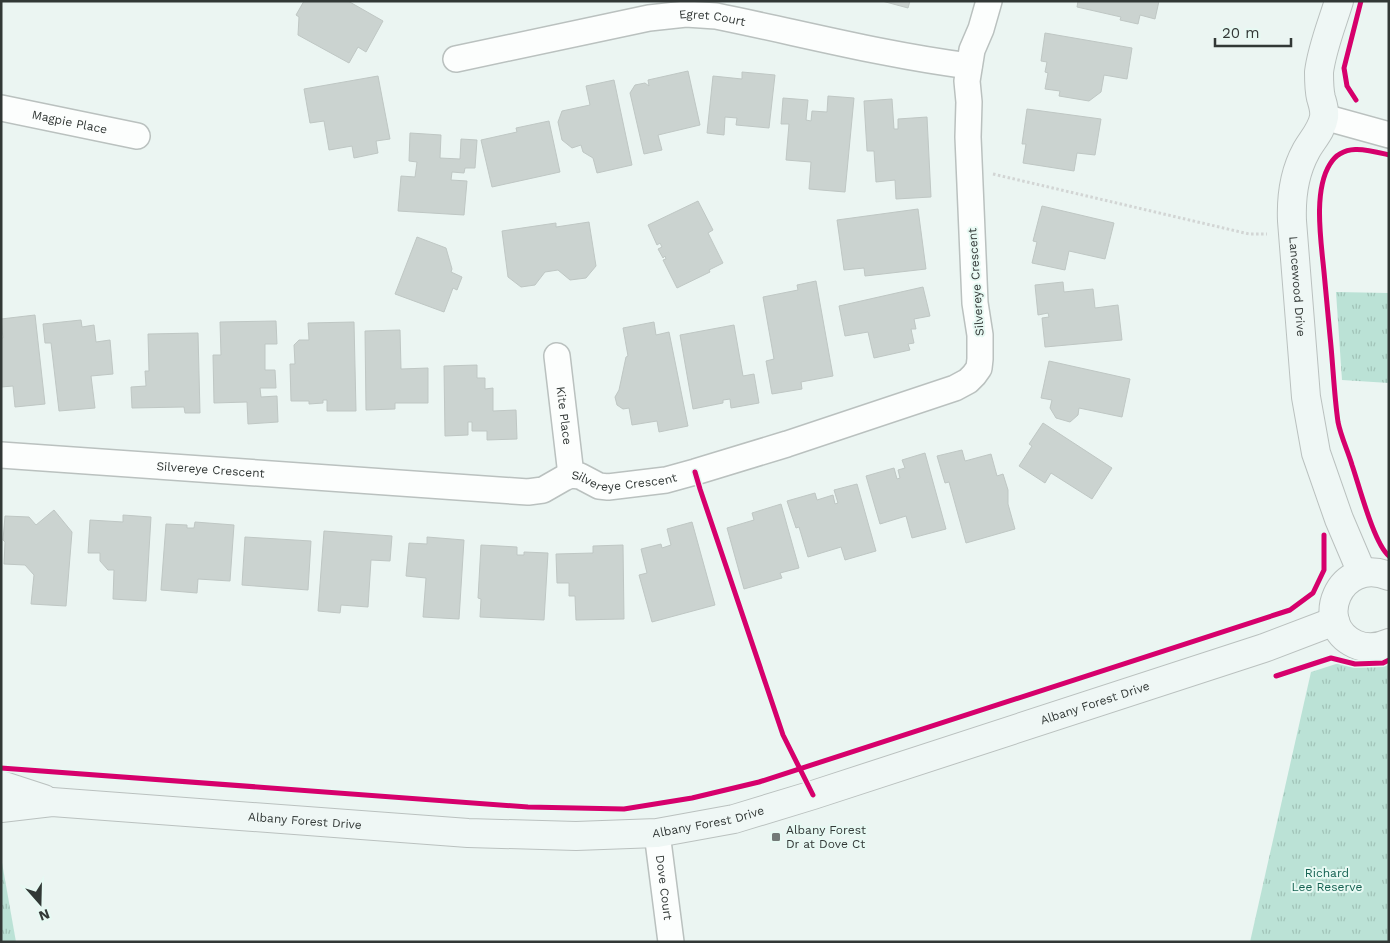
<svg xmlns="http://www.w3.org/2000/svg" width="1390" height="943" viewBox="0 0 1390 943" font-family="'Work Sans',sans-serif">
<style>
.park{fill:url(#park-tufts)}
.building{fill:#cbd3d0;stroke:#bfc7c4}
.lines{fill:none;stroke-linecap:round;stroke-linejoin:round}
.street-casing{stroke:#bac1bf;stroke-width:28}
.secondary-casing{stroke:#bac1bf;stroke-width:30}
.path{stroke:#d2d5d4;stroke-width:3;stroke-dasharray:2.5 2.5;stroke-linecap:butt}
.street{stroke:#fcfefd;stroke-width:25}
.secondary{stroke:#eff7f5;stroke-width:28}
.cycleway-casing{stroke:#e7f9f3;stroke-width:8}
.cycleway{stroke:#d6006c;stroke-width:5}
.poi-dot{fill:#737a78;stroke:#e7f9f3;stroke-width:2}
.labels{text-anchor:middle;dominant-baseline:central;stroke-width:4;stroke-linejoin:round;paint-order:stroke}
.street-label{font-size:12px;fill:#323836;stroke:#e7f9f3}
.poi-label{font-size:12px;fill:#323836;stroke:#e7f9f3;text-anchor:start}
.park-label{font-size:12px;fill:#146151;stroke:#e7f9f3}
</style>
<defs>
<pattern id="park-tufts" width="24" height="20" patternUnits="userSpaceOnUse" patternTransform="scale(1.25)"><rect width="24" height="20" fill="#bbe2d6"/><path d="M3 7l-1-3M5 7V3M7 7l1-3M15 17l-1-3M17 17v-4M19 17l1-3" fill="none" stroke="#a1c3b8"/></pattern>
</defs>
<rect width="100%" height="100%" fill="#ebf5f2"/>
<!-- park -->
<g class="park">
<polygon points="1336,292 1389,293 1389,383 1342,380"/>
<polygon points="1389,647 1389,942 1250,942 1311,672"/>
<polygon points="1,857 16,942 1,942"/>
</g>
<!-- building -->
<g class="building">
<polygon points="304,1 348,1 383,21 366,52 358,47 349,63 298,35 299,17 296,15"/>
<polygon points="882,1 910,1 908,8"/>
<polygon points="1078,1 1159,1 1155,19 1140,15 1138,24 1120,20 1121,17 1077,7"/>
<polygon points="1045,33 1132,48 1127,79 1104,75 1101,92 1089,101 1059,96 1060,91 1045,89 1048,73 1045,72 1047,62 1041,61"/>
<polygon points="688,71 700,125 658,135 662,150 644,154 630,93 635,85 645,83 649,86 648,80"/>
<polygon points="742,72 775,75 769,128 736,125 737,118 725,117 724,135 707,133 713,76 742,79"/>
<polygon points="378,76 390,139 376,141 378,153 354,158 352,146 329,150 324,121 310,123 304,89"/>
<polygon points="614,80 632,165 597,173 593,158 583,152 581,145 572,148 562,140 558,122 562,111 590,105 586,86"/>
<polygon points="828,96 854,98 845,192 809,189 811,162 786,160 789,124 781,124 783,98 808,100 806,120 811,121 812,111 827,112"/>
<polygon points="892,99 894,129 898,129 898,119 927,117 931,197 896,199 895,180 876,182 874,151 867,151 864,101"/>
<polygon points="1027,109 1101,119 1095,155 1077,153 1074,171 1023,163 1026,144 1022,144"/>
<polygon points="549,121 560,172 492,187 481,140 517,132 516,128"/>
<polygon points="410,133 441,135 440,158 460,159 461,139 477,140 475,168 465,168 464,173 452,172 451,180 467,181 464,215 398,211 401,176 415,177 417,162 409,161"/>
<polygon points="698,201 713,230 708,233 723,263 709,270 710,272 677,288 663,260 666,259 665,256 663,258 658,249 662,247 660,243 657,245 648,225"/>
<polygon points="1042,206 1114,223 1105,259 1069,251 1065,270 1032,263 1037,242 1033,241"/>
<polygon points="918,209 926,269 865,276 864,268 844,270 837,220"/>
<polygon points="589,222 596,266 586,278 570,280 558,270 545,272 535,285 521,287 508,277 502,231 556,223 556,227"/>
<polygon points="417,237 446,248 452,269 451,272 462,277 457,290 453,288 444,312 395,294"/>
<polygon points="816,281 833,376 801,382 802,389 772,394 766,361 774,359 763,297 798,290 797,285"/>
<polygon points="1063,282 1064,292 1093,289 1095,308 1118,305 1122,340 1045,347 1042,318 1049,317 1048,313 1038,315 1035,285"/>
<polygon points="923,287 930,316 914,319 916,329 911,329 914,343 908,344 910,350 874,358 868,332 845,336 839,306"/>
<polygon points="35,315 45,404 15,407 13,386 1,387 1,338 3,338 1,319"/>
<polygon points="81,320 82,327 94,325 96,342 110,340 113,374 91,376 95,408 59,411 51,343 45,343 43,324"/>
<polygon points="276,321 277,344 265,344 265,370 275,370 276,388 260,388 261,397 277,396 278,422 248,424 247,402 214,403 213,355 221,355 220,322"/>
<polygon points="354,322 356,411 327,411 327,400 323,400 323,403 309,404 309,401 291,401 290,364 295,364 294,345 299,340 309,340 308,323"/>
<polygon points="654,322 656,335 669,332 688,426 659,432 657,421 632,425 629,408 623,409 617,405 615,397 619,390 626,357 628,356 623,328"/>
<polygon points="734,325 743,376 754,374 759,403 731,408 730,399 723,400 723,403 693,409 680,335"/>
<polygon points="400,330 401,369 428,368 428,403 395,403 395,409 366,410 365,331"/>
<polygon points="198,333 200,413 185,413 184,407 132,408 131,387 146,386 145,371 149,371 148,334"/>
<polygon points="1049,361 1130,379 1122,417 1079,408 1078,415 1070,422 1056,418 1050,408 1052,400 1041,398"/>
<polygon points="477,365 477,378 485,378 485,389 493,388 493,411 516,410 517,439 487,440 487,431 472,431 472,422 468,422 468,435 445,436 444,366"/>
<polygon points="1043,423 1112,468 1092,499 1051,473 1045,483 1019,466 1032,446 1029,444"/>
<polygon points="962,450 965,461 991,454 997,476 1003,474 1008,490 1008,504 1015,529 966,543 949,482 945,483 937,456"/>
<polygon points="925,453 946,529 912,538 906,516 880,524 866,476 894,468 897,479 900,478 898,470 905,468 902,460"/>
<polygon points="857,484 876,551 845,560 841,547 808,557 799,527 796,528 787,501 815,493 817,500 833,495 835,504 838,503 834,490"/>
<polygon points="781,504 799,568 780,573 782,578 744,589 727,528 754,520 752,513"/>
<polygon points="54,510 72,532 66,606 31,604 34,575 25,565 4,564 5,542 3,540 5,516 29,517 36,525"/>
<polygon points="123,515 151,517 146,601 113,599 114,570 108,570 100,561 100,553 88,553 90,520 123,522"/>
<polygon points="195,522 234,525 230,581 198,579 197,593 161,590 166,524 187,525 187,528 194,528"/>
<polygon points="692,522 715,605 652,622 639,575 647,573 641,549 661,544 662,548 671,545 667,529"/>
<polygon points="324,531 392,536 390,561 371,560 368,607 341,605 340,613 318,611"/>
<polygon points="245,537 311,541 308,590 242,585"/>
<polygon points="427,537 464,540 459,619 423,617 426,578 406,576 409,543 427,544"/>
<polygon points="481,545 517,547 517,555 524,555 524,552 548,553 544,620 480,617 481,599 478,598"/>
<polygon points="623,545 624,619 576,620 575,596 569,596 569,583 557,583 556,554 593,553 593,546"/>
</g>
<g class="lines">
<!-- street casing -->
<g class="street-casing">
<g id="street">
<path id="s1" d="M456,59L649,18L686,14L716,16C800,33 883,55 969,66"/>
<path id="s2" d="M1,108L137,136"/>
<polyline points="1324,117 1389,135"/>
<path id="s3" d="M557,356L571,475"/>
<path id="s4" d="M1,455L528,492L543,490L564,478L571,475L580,476L599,486L608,487L666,480L695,472L787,444L955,388L968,381L974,375L979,368L980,359V335L975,303L968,137L969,102L967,81L972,50L981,29L989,1"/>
<path id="s5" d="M657,833L671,942"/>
</g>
</g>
<!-- secondary casing -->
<g class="secondary-casing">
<g id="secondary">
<path id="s6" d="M1339,1C1332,24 1322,48 1319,72C1319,80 1319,90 1321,98C1323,105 1325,110 1324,117C1322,130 1312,140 1306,151C1294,173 1291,197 1292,221L1306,397L1316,453L1339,519L1362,573"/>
<path d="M1389,576C1339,556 1312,624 1355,644C1366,649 1378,648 1389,643"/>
<polyline points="1,785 44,799"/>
<path id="s7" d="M1,808L52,802L468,833L576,836L657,833L734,819L813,795L1264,648L1335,621"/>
</g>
</g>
<!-- path -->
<g class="path">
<polyline points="1348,87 1355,99"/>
<polyline points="1333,160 1338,156 1346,151"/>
<polyline points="993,174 1249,234 1267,234"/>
<polyline points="1331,348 1337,406"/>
<polyline points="1341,432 1366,510"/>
<polyline points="702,496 783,735 800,770"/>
<polyline points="1294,607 1309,596"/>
<polyline points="1276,676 1330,658"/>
<polyline points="51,771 496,805"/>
<polyline points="793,771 967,714"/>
<polyline points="708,794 746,785"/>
</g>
<!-- street -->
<use href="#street" class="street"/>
<!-- secondary -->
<use href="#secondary" class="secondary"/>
<!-- cycleway casing -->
<g class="cycleway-casing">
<g id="cycleway">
<polyline points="1356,100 1347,86 1344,68 1361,1"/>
<path d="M1389,155C1369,150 1343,142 1330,164C1313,191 1321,241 1324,272C1326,293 1328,314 1330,336C1333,364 1334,394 1338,422C1341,437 1348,451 1352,465C1359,485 1374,544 1389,556"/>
<polyline points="695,472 700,489 783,735 813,795"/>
<polyline points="1276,676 1331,658 1355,664 1383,663 1389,660"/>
<polyline points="1,768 528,807 624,809 692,798 759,782 1290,610 1313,593 1324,570 1324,535"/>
</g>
</g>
<!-- cycleway -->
<use href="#cycleway" class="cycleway"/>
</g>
<!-- markers -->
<rect class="poi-dot" x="771" y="832" width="10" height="10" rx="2.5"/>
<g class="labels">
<!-- street labels -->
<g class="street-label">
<text stroke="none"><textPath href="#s1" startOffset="261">Egret Court</textPath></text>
<text stroke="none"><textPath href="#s2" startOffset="70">Magpie Place</textPath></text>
<text transform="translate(976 282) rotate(-94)">Silvereye Crescent</text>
<text stroke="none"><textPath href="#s6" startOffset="296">Lancewood Drive</textPath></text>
<text stroke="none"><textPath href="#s3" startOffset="60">Kite Place</textPath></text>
<text stroke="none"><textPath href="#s4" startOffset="210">Silvereye Crescent</textPath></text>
<text stroke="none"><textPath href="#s4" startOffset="630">Silvereye Crescent</textPath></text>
<text stroke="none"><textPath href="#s7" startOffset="1115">Albany Forest Drive</textPath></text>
<text stroke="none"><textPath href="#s7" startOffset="305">Albany Forest Drive</textPath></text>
<text stroke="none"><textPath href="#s7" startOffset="710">Albany Forest Drive</textPath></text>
<text stroke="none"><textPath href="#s5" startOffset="55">Dove Court</textPath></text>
</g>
<!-- poi labels -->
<g class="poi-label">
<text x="786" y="830">Albany Forest<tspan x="786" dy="14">Dr at Dove Ct</tspan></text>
</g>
<!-- park labels -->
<g class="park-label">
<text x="1327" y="873">Richard<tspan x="1327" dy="14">Lee Reserve</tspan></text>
</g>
</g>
<!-- border -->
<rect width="1390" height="943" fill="none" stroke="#323836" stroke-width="5"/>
<!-- north arrow -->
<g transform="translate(40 903) rotate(160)" stroke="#e7f9f3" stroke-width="4" paint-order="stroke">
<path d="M0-4L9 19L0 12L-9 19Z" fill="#323836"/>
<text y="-8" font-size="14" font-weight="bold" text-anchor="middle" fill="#323836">N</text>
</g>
<!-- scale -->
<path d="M1215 38v8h76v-8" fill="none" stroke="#323836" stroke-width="2.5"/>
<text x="1222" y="38" font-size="15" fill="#323836" stroke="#e7f9f3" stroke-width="4" paint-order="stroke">20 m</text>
</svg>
